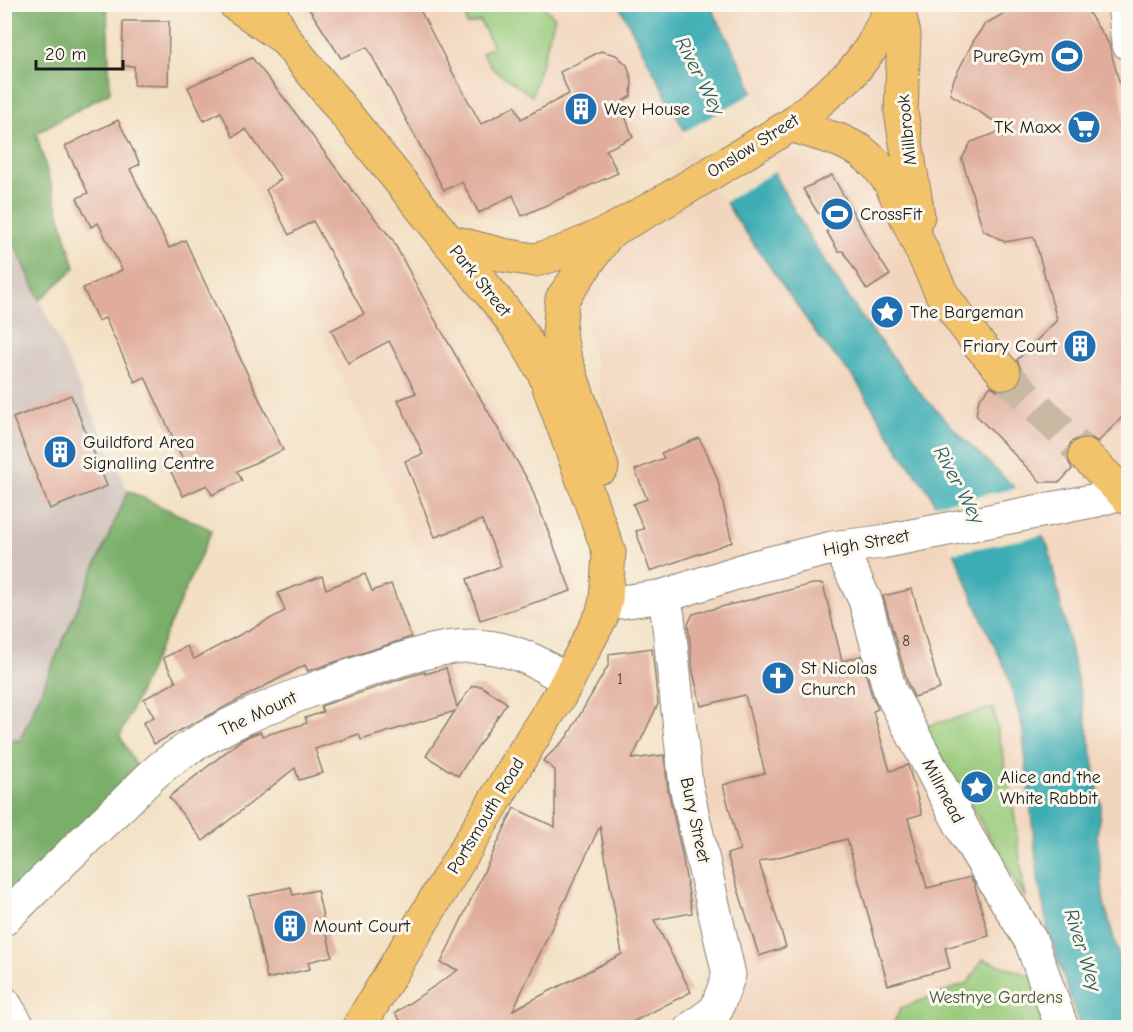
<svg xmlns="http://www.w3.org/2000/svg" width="1133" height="1032" viewBox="0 0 1133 1032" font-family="'Comic Neue',sans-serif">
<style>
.built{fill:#f2d5bd}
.industrial{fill:#cfc1ba}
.green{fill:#98cb7b;stroke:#5a744c;stroke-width:1.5}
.forest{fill:#7aaf6b;stroke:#4b6644;stroke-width:1.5}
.water{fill:#3cadb4;stroke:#2c6468;stroke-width:1.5}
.pier{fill:#f3e0c3}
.building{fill:#e0ad9c;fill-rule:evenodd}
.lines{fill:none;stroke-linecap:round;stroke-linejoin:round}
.primary-tunnel{stroke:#c8b9a2;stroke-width:33;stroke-dasharray:33 16;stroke-linecap:butt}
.street-casing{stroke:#887e70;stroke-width:35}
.primary-casing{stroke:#887e70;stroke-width:35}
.street{stroke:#fff;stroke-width:33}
.primary{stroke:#f2c36a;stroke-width:33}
.labels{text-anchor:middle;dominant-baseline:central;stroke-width:6;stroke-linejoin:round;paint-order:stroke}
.number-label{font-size:15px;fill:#4d403c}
.poi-label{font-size:18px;fill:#1c1c1c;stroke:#fbf7ec;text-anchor:start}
.street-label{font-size:18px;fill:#1c1c1c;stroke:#fbf7ec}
.park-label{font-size:18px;fill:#47593d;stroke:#fbf7ec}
.water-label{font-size:20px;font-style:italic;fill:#2a5d60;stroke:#fbf7ec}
</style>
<rect width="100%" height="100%" fill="#fbf7ec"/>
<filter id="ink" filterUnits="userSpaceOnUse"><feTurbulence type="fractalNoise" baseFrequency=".0167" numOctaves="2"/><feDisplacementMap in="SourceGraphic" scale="12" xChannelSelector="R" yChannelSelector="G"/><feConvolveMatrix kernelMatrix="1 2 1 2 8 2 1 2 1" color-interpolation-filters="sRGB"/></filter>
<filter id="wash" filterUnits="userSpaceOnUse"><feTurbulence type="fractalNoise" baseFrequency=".008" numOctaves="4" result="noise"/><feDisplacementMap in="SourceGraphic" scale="24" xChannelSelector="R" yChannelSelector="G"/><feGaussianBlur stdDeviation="1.35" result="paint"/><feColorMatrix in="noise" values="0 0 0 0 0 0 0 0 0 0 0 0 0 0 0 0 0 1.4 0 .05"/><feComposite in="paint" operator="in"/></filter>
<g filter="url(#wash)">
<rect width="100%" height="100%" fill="#f3e0c3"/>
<!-- built -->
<g class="built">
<polygon points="299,5 619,5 687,136 633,166 520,221 477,215 442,192 348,71"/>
<polygon points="710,5 1128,5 1128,1027 703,1027 719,986 665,569 621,449 605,413 580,288 748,78"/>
<polygon points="255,54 397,235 455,332 531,475 581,595 562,617 542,625 511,618 480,628 455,561 424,572 368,435 221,117 203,125 184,84"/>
</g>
<!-- industrial -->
<polygon class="industrial" points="4,223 128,491 20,740 5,741"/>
<!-- green -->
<g class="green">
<polygon points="464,5 544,5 546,9 555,17 532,96 493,69 482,53 493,46 480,21 467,25"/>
<polygon points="993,708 1012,796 1025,898 978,818 923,727"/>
<polygon points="983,959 1037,978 1052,1028 891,1028 901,1008 968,983"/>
</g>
<!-- forest -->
<g class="forest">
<polygon points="4,5 107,5 110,92 36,133 75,268 40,300 5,223"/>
<polygon points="128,491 212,530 120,736 141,774 5,899 5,741 20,740"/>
</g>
<!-- water -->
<polygon class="water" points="619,5 710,5 748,78 776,178 813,243 858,312 919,392 962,437 1013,486 1048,546 1085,715 1101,805 1097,835 1104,903 1128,988 1128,1027 1080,1027 1048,930 1038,877 1022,726 1007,672 983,622 930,493 902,455 855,379 821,340 733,214 682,126"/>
<!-- pier -->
<g class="pier">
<polygon points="755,92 777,170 723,203 682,133"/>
<polygon points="1018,488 1045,535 952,553 932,505"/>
</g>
<g id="blocks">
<!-- building -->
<g class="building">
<polygon points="306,4 417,4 448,64 481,124 515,106 521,119 569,94 560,72 601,51 616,55 627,65 632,81 631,96 620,103 633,137 606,150 618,173 522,216 513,195 479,213 462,182 444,190 367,47 341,58"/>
<polygon points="1036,4 1083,4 1109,44 1120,85 1128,144 1128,411 1098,442 1090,437 1081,437 1071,442 1067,450 1067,459 1072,469 1060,482 1041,482 976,415 979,399 991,386 998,391 1007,391 1017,387 1021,380 1022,370 1017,360 1057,320 1034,237 1005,242 983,230 962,159 971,142 1007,129 950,94 954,79 974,40 985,24 999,16 1016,9"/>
<polygon points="123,21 169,21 168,86 134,85 134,66 122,66"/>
<polygon points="252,58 288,103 358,198 392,239 434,318 530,484 571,591 480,620 467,579 501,566 482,520 435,537 405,461 423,454 398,400 416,393 389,341 348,363 331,330 364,314 313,221 289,235 266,190 281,179 246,129 233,137 221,112 204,121 188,87"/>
<polygon points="118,120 140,164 130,169 169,248 185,240 283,450 237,471 242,481 212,495 207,485 183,496 171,472 186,466 145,377 135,382 105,318 98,321 83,288 122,270 98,223 91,227 77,198 88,193 65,146"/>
<polygon points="832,175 874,250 890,275 867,290 843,251 838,251 827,232 830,217 818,213 803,189"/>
<polygon points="71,395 107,486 50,509 13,418"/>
<polygon points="699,438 707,453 718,481 732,542 650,571 636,531 644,529 633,504 647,499 635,470 664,458 661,453"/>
<polygon points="365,574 372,591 391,584 411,637 308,671 305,665 154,744 143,723 154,717 144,699 176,682 163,658 187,646 194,659 285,611 278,593 322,576 326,589"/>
<polygon points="813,584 823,584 842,661 861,656 872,696 878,709 873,711 890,771 908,765 922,814 908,818 927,888 970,877 974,883 989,936 945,948 950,968 888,985 847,839 759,862 786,947 759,956 727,854 740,850 723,785 765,773 745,695 701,706 693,672 688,624 693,614"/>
<polygon points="912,589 940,689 914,697 908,684 883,596"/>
<path d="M652,648L658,704L632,759L664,755L668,790L682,854L692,913L654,920L691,992L621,1028H405L395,1013L458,970L441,963L514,808L555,827V770L543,761L567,737L609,664V654ZM600,826L622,954L513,1010Z"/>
<polygon points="446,668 457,707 472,686 481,686 507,703 458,776 426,756 455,711 361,740 359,734 315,749 323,773 299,780 295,768 203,841 169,797 240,741 249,736 260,732 263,736 307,723 305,718 323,712 321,706 404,678 425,672 425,674"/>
<polygon points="291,887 293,895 317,890 332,956 308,962 310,969 267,979 249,896"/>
</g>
</g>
</g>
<g filter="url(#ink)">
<use href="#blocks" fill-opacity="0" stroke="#887e70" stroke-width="1.5"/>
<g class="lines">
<!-- primary-tunnel -->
<polyline class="primary-tunnel" points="1004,373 1085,455"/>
<!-- street casing -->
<g class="street-casing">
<g id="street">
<polyline points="1124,4 1128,43"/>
<polyline points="840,547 865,600 890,691 968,838 1031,941 1062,1028"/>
<polyline points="664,596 668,617 686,786 729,975 716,1010 692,1028"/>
<polyline points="606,600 621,602 664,596 754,567 832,548 881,542 1097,500 1128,491"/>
<path d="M4,919C43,881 82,842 122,805C137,791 151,774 168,762C227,719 306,691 374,668C406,658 438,646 471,646C509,646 538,661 568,681"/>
<polyline points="4,1003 19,1028"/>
</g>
</g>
<!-- primary casing -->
<g class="primary-casing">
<g id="primary">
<polyline points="235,4 281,36"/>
<polyline points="266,4 285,39 504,310 521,333 544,373 609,552 606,600 602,615 559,697 535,734 358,1028"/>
<polyline points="897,4 904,34 901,112 918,216"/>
<polyline points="791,125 841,141 861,151 876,164 890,182 942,294 977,342 1004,373"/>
<polyline points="448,241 503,255 535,260 560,253 609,232 663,202 791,125 851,74 871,48 893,4"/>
<polyline points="1085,455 1128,498"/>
<polyline points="602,467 565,358 559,333 562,299 609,232"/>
</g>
</g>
<!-- street -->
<use href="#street" class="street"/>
<!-- primary -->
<use href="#primary" class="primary"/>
</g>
</g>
<!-- icons -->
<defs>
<g id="stadium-disc" transform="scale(1.725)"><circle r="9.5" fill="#1f6fb2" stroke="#fbf7ec"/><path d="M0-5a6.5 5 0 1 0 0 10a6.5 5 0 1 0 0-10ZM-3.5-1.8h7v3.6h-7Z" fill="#fff"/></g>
<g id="building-disc" transform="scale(1.725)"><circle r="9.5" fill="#1f6fb2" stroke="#fbf7ec"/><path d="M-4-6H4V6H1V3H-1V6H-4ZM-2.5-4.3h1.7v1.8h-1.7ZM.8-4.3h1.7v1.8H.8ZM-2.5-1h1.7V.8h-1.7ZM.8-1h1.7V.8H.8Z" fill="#fff"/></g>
<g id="supermarket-disc" transform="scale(1.725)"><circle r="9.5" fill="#1f6fb2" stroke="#fbf7ec"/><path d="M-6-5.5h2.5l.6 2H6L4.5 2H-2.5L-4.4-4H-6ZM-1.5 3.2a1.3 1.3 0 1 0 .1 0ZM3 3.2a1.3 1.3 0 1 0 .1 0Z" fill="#fff"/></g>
<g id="sight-disc" transform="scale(1.725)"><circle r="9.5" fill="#1f6fb2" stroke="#fbf7ec"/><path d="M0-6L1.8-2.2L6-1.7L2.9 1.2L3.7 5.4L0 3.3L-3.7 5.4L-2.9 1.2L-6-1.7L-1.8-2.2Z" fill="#fff"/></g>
<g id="church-disc" transform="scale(1.725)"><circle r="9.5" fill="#1f6fb2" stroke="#fbf7ec"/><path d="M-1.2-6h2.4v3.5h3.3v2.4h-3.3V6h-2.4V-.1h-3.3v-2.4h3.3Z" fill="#fff"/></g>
</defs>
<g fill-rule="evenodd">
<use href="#stadium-disc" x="1067" y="56"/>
<use href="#building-disc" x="581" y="109"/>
<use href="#supermarket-disc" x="1084" y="127"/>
<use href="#stadium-disc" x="837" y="214"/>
<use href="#sight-disc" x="887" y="312"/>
<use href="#building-disc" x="1080" y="346"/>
<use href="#building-disc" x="60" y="452"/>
<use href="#church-disc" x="778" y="678"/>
<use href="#sight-disc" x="977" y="787"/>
<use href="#building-disc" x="290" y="926"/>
</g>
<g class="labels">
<!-- number labels -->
<g class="number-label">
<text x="906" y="641">8</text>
<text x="620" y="679">1</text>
</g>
<!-- poi labels -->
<g class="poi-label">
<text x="1044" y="56" text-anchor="end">PureGym</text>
<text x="604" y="109">Wey House</text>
<text x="1061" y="127" text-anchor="end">TK Maxx</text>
<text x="860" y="214">CrossFit</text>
<text x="910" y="312">The Bargeman</text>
<text x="1057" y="346" text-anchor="end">Friary Court</text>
<text x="83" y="442">Guildford Area<tspan x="83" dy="21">Signalling Centre</tspan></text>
<text x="801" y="668">St Nicolas<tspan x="801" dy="21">Church</tspan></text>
<text x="1000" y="777">Alice and the<tspan x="1000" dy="21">White Rabbit</tspan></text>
<text x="313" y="926">Mount Court</text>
</g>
<!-- street labels -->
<g class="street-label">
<text transform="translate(907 130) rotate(-96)">Millbrook</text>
<text transform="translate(753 146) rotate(-32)">Onslow Street</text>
<text transform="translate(480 281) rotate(51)">Park Street</text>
<text transform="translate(866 543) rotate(-10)">High Street</text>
<text transform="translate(258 714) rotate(-25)">The Mount</text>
<text transform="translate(943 791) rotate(62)">Millmead</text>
<text transform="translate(486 816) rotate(-59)">Portsmouth Road</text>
<text transform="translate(695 820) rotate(78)">Bury Street</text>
</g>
<!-- park labels -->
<g class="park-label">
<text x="996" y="997">Westnye Gardens</text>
</g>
<!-- water labels -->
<g class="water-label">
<text transform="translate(700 76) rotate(63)">River Wey</text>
<text transform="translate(959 485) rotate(62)">River Wey</text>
<text transform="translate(1083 950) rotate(73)">River Wey</text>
</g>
</g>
<!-- margin -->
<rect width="1133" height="1032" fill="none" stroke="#fbf7ec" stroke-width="24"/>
<!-- scale -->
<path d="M36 60v9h87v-9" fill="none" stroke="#1c1c1c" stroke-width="3"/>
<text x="45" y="60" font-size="18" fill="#1c1c1c" stroke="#fbf7ec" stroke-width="4.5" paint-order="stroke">20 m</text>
</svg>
